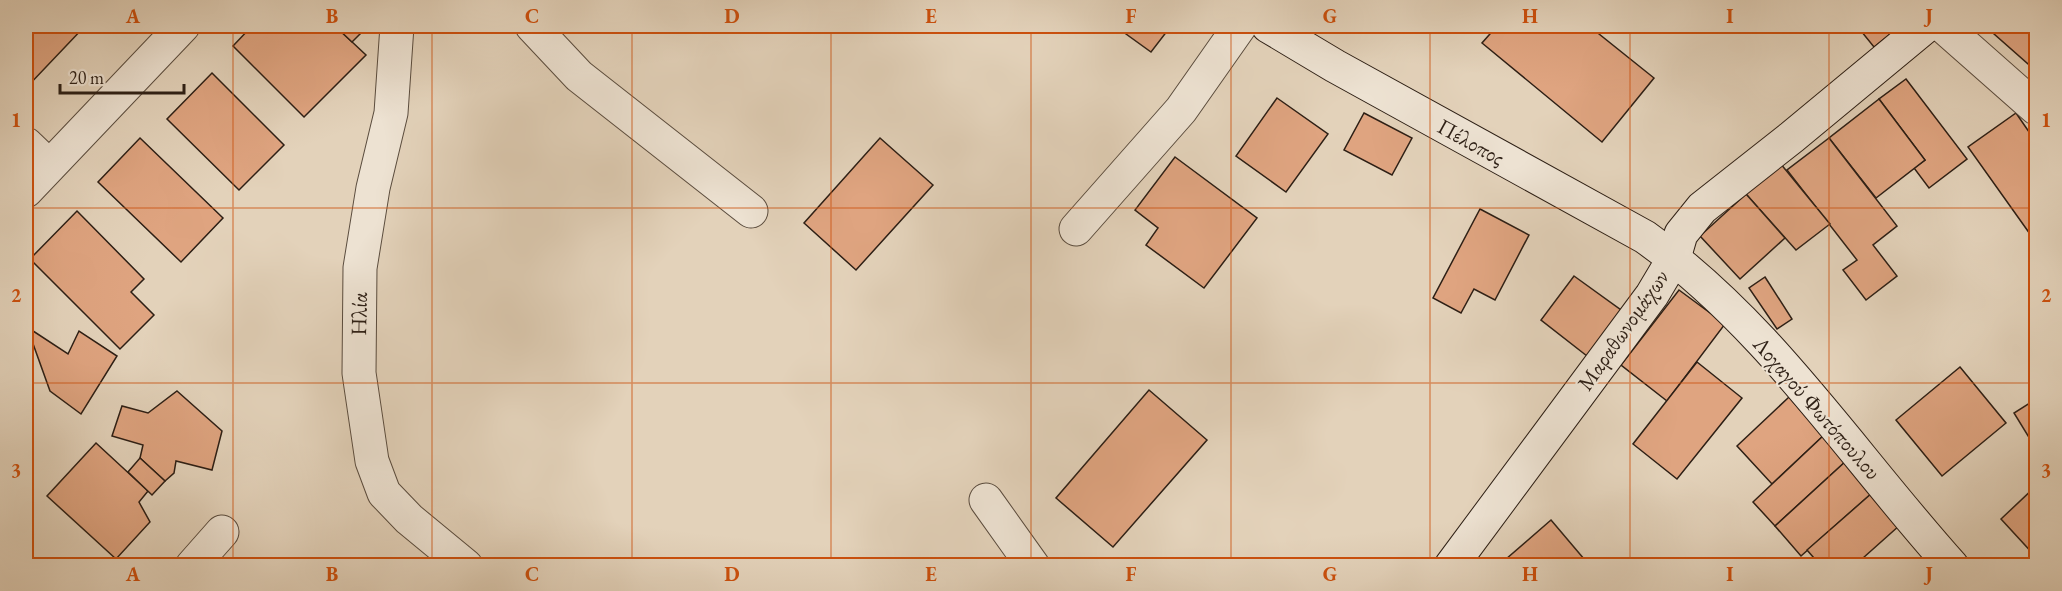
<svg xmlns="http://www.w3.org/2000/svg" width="2062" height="591" viewBox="0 0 2062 591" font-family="'EB Garamond',serif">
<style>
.building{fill:#dfa480;stroke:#2d1f15;stroke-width:1.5}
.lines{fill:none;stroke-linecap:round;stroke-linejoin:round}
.street-casing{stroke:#5a4c3e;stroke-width:35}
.secondary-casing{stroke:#2d1f15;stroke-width:35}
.street{stroke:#ede2d2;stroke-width:33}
.secondary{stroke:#ede2d2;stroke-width:33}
.grid{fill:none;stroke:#cc500d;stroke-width:1.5;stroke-opacity:0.55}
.labels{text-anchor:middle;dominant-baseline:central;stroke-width:4.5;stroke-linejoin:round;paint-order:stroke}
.street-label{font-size:22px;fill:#2d1f15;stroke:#ede2d2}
.neatline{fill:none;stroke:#cc500d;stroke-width:2}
.grid-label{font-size:20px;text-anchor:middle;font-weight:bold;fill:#cc500d}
</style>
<rect width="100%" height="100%" fill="#e3d2ba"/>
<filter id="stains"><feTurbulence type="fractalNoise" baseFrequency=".00333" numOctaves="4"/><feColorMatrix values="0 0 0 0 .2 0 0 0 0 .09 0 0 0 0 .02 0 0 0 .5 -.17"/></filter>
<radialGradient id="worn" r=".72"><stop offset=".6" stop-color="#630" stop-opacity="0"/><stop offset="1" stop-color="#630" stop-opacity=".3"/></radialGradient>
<!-- building -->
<g class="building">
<polygon points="26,26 85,26 27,87 26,86"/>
<polygon points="252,26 335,26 366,55 304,117 233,46"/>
<polygon points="335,26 368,26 352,42"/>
<polygon points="1115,26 1171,26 1151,52"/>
<polygon points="1497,26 1589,26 1654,78 1602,142 1482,43"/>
<polygon points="1857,26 1900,26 1874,47"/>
<polygon points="1985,26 2036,26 2036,71"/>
<polygon points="212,73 284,145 239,190 167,119"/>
<polygon points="1906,79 1967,159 1929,188 1914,168 1925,160 1879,99"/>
<polygon points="1277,98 1328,134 1286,192 1236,156"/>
<polygon points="1879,99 1925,160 1876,198 1829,138"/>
<polygon points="1364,113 1412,138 1392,175 1344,150"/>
<polygon points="2016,113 2036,142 2035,241 1968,147"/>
<polygon points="140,138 223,218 181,262 98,182"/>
<polygon points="880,138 933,185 856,270 804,223"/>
<polygon points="1829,138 1897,226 1873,245 1897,276 1866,300 1843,270 1857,260 1787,170"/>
<polygon points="1175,157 1257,218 1204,288 1146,245 1158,228 1135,210"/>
<polygon points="1780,163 1830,224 1796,250 1746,194"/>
<polygon points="1746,194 1785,238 1740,279 1700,236"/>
<polygon points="1480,209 1529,235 1495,300 1474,289 1461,313 1433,298"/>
<polygon points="77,211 144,279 131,292 154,315 120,349 30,259"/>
<polygon points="1574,276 1621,310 1587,356 1541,320"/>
<polygon points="1765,277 1792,319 1777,329 1749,288"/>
<polygon points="1679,290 1725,324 1667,401 1621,365"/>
<polygon points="27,327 68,354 79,331 117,356 81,414 50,391"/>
<polygon points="1697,362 1742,398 1677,479 1633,444"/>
<polygon points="1960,367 2006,423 1942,476 1896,420"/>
<polygon points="1149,390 1207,440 1113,547 1056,498"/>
<polygon points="177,391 222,431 212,470 176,461 174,473 165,481 140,458 143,445 112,436 122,406 148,413"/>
<polygon points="1789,397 1823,436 1772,484 1737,446"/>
<polygon points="2036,399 2036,442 2033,444 2014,413"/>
<polygon points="1823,436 1846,461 1775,526 1753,502"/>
<polygon points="96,443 148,491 139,502 150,522 116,559 47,496"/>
<polygon points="140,458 165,481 152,495 128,472"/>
<polygon points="1846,461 1872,493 1801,556 1775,526"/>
<polygon points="2036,486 2036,557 2001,519"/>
<polygon points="1872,493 1900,525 1854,566 1821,566 1807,550"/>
<polygon points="1551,520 1590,566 1498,566"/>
</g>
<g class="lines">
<!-- street casing -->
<g class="street-casing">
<g id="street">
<polyline points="397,26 391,113 373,188 360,268 359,373 372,461 384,493 409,519 466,566"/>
<polyline points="532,26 579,76 751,211"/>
<polyline points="1943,26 2036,108"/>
<polyline points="26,144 49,166"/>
<polyline points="26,191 183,26"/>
<polyline points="1076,229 1181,110 1240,26"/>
<polyline points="986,500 1033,566"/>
<polyline points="192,566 222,532"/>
</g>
</g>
<!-- secondary casing -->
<g class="secondary-casing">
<g id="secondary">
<path d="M1268,26L1335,66L1645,237C1768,324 1852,455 1952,566"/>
<polyline points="1451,566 1652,295 1674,258 1681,234 1702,208 1792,137 1926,26"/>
</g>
</g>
<!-- street -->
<use href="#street" class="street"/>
<!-- secondary -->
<use href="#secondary" class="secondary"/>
</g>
<!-- grid -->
<path class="grid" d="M233,26V566M432,26V566M632,26V566M831,26V566M1031,26V566M1231,26V566M1430,26V566M1630,26V566M1829,26V566M26,208H2036M26,383H2036"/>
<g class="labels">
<!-- street labels -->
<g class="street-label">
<text transform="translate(1471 142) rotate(29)">Πέλοπος</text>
<text transform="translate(359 314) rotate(-89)">Ηλία</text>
<text transform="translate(1623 330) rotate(-55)">Μαραθωνομάχων</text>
<text transform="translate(1817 408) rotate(49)">Λοχαγού Φωτόπουλου</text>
</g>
</g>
<!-- margin -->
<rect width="2062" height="591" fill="none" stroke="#e3d2ba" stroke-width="66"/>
<!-- scale -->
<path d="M60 84v9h124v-9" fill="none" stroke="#2d1f15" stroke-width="3"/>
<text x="69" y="84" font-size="18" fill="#2d1f15" stroke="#ede2d2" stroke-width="4.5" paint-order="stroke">20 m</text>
<rect x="33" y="33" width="1996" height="525" class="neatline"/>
<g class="grid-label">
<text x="133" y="23">A</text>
<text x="332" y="23">B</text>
<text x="532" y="23">C</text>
<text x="732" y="23">D</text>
<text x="931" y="23">E</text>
<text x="1131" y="23">F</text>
<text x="1330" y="23">G</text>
<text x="1530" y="23">H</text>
<text x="1730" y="23">I</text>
<text x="1929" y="23">J</text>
<text x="16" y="127">1</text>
<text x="2046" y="127">1</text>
<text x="16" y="302">2</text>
<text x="2046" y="302">2</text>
<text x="16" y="477">3</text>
<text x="2046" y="477">3</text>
<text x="133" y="581">A</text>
<text x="332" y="581">B</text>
<text x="532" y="581">C</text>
<text x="732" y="581">D</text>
<text x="931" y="581">E</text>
<text x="1131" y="581">F</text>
<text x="1330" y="581">G</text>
<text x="1530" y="581">H</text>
<text x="1730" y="581">I</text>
<text x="1929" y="581">J</text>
</g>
<rect width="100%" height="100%" filter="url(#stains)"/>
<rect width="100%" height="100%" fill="url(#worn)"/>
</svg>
